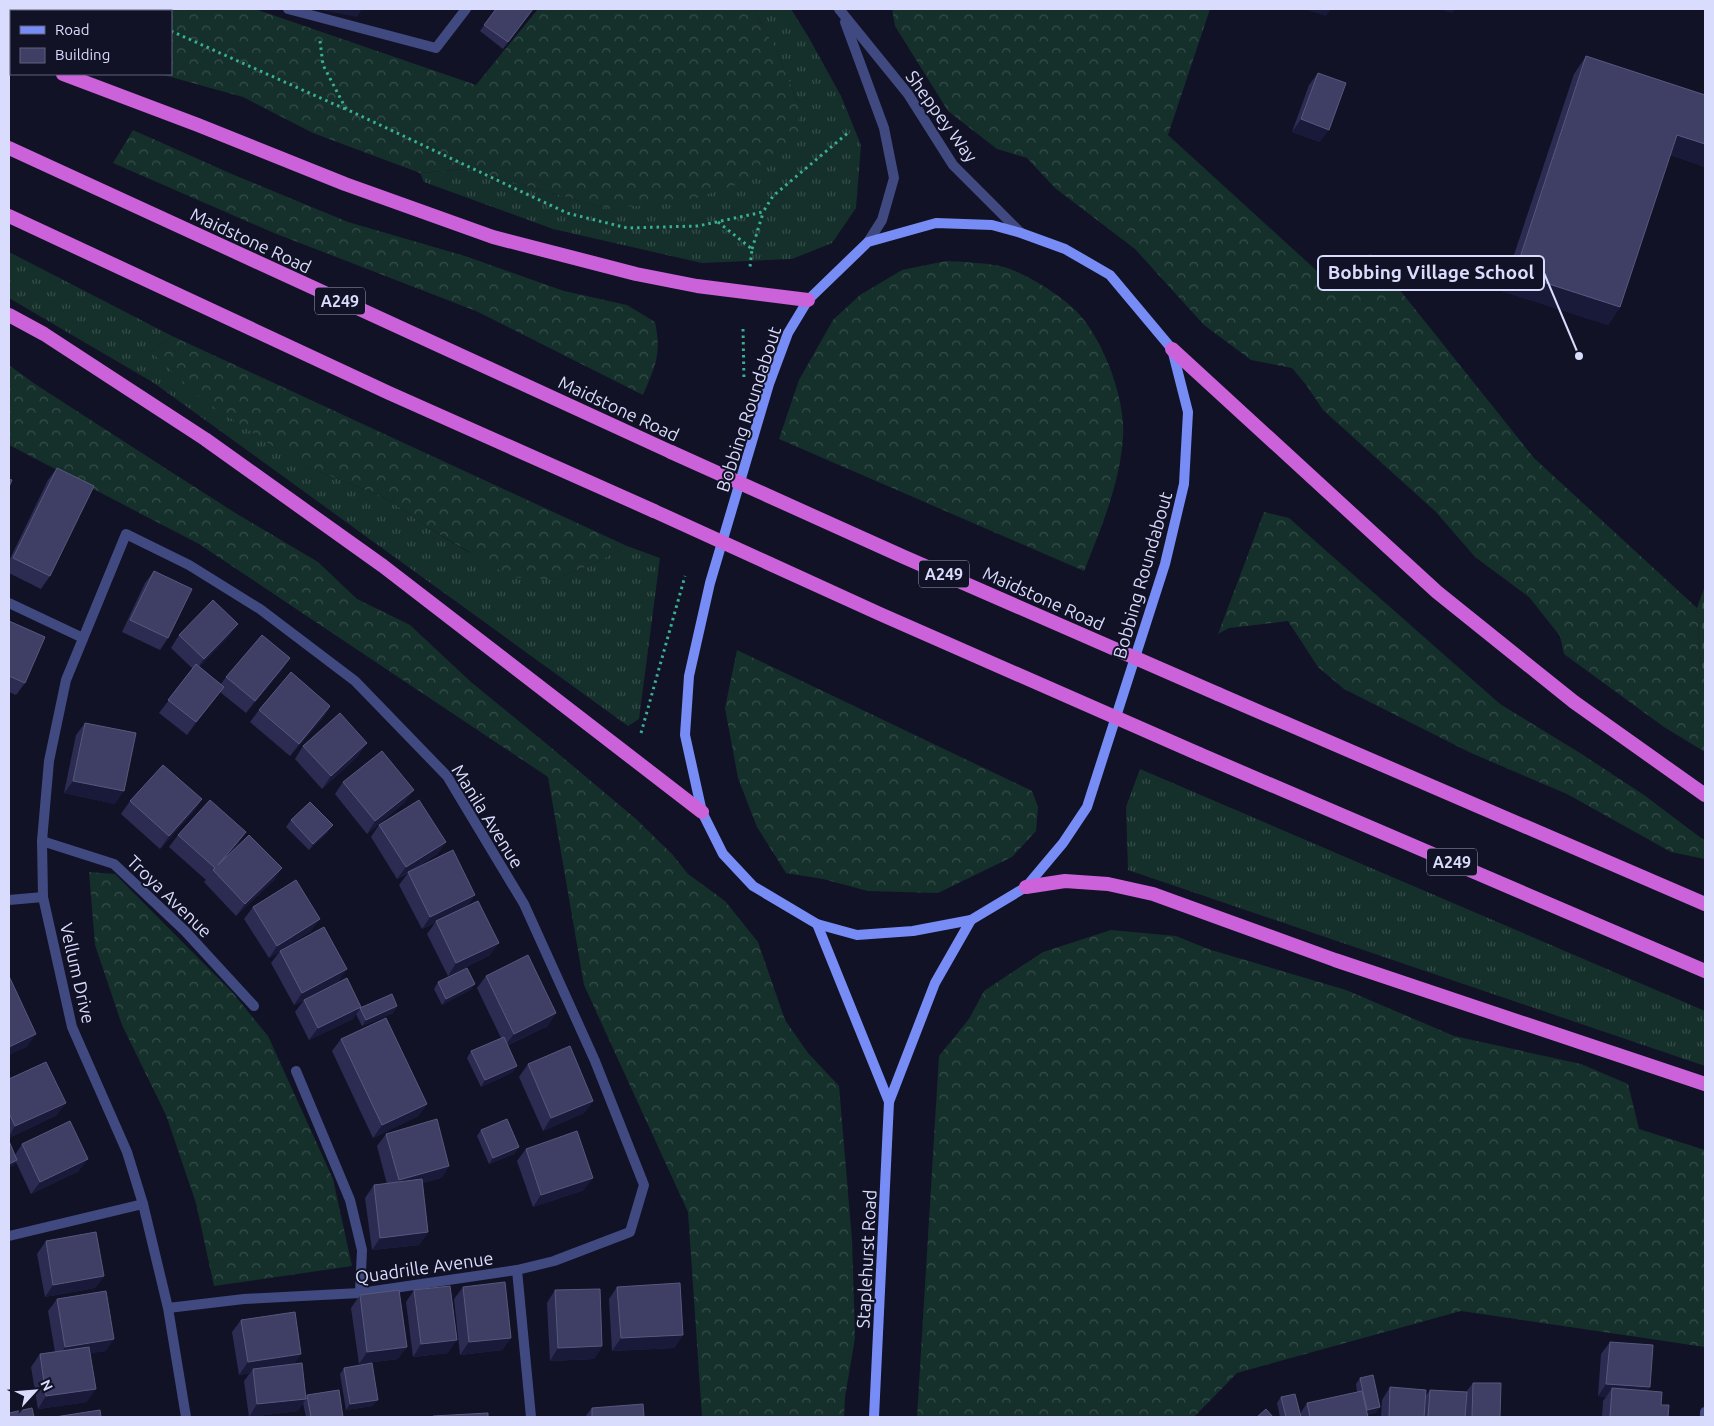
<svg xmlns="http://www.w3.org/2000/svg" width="1714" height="1426" viewBox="0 0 1714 1426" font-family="Ubuntu,sans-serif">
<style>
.grass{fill:url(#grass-tufts)}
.forest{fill:url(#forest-crowns)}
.cemetery{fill:url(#cemetery-stones)}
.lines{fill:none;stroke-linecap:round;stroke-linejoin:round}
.path{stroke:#39b093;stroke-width:3;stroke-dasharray:2.5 4;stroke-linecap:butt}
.service{stroke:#404a81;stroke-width:10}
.minor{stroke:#404a81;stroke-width:10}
.tertiary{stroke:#404a81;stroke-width:10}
.secondary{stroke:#778cf5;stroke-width:10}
.trunk{stroke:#cc62da;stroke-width:14}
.trunk-bridge{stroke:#cc62da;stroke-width:14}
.wall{fill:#2c2c53}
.shaded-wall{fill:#191a39}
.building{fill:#3f3f65;stroke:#57587d}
.labels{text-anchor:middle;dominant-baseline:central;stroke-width:4;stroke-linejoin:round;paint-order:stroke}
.shield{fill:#111226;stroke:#9d9fbc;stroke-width:1}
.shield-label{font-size:16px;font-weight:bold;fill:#d9dcfc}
.street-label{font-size:18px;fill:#d9dcfc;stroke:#111226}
.leader{fill:none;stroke:#d9dcfc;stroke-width:2}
.callout-dot{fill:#d9dcfc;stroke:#111226;stroke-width:2}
.callout{fill:#111226;stroke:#d9dcfc;stroke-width:2}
.callout-label{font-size:19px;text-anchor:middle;font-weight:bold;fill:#d9dcfc}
</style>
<defs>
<pattern id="grass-tufts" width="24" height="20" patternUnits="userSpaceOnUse" patternTransform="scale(1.25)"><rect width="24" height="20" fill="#15302a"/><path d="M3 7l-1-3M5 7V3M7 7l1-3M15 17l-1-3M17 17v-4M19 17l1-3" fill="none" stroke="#364d4a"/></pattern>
<pattern id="forest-crowns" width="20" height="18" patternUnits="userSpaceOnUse" patternTransform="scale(1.25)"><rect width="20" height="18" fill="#15302a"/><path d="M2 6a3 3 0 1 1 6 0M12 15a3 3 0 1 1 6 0" fill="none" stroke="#364d4a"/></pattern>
<pattern id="cemetery-stones" width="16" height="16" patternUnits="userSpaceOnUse" patternTransform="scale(1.25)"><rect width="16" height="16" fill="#15302a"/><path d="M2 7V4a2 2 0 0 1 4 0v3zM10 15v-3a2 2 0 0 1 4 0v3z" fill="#364d4a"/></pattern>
</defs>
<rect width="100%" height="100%" fill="#111226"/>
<!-- grass -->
<g class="grass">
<polygon points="754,9 791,9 809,38 841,96 861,145 856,208 832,243 792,259 702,263 553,229 424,182 420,173 466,169 605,208 798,103 778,54"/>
<polygon points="9,252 172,336 151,352 300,464 388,499 424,525 468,552 553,580 595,563 627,546 660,558 639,719 628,726 154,383 9,298"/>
<polygon points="1140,769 1705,1011 1705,1066 1128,870 1126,807"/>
</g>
<!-- forest -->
<g class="forest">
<polygon points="9,9 255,9 476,85 538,9 754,9 778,54 798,103 799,142 742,183 681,203 605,208 466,169 420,173 313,133 243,97 160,74 171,74 171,11 11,11 11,21 9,20"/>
<polygon points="892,9 1210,9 1168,135 1317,271 1371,254 1534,458 1697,608 1701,668 1705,670 1705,752 1664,727 1564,654 1560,636 1529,597 1475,557 1436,512 1323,410 1307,386 1292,368 1251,360 1204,325 1135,249 1055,188 1027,158 997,149 948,111 895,26"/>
<path d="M133,130L234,175L348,222L465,256L564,291L627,305L655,322C662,355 655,366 643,395L476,311L274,233L113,163Z"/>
<path d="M946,261C963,262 995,263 1010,269C1031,277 1064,297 1079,314C1104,342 1126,400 1123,437C1120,484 1101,528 1084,571L779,439L799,380L833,320L860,295L902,270Z"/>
<polygon points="172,336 627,546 595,563 553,580 511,577 424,525 388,499 300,464 203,400 151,352"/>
<polygon points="9,365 35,384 165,468 237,514 318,562 357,599 410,625 471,682 548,745 636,819 672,854 688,874 725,901 758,942 785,1020 808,1053 839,1086 852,1240 855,1338 845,1397 844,1417 702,1417 688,1212 584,985 548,777 199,544 9,445"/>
<polygon points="1264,512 1289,518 1500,704 1580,753 1644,795 1705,841 1705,859 1671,852 1567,794 1471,753 1344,689 1318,667 1288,621 1229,628 1218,634"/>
<polygon points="737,650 1032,791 1038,807 1036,831 1012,857 938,893 868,891 823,879 786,873 757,827 738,778 725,708"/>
<polygon points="89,872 115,874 232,992 268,1036 333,1179 352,1266 214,1286 196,1203 166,1115 122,1025 95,945"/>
<polygon points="1111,930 1176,936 1208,949 1346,990 1454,1036 1581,1064 1628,1084 1639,1129 1705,1150 1705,1347 1461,1311 1237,1373 1194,1417 917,1417 939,1056 969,1019 984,991 1043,952"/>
</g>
<!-- cemetery -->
<polygon class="cemetery" points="1705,586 1705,670 1701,668 1697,608"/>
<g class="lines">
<!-- path -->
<g class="path">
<polyline points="121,9 126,11"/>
<polyline points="171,31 345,109"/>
<polyline points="320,41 323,65 346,109 567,213 627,228 698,226 763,212 773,196 849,132"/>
<polyline points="718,222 752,249 750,267"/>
<polyline points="752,249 763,213"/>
<polyline points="743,329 744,381"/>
<polyline points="641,733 685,576"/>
</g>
<!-- service -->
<g class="service">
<polyline points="288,9 436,48 466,9"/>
<polyline points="296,1071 350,1200 362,1250 360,1293"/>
</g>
<!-- minor -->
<g class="minor">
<polyline points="9,603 83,638"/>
<polyline points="42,841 114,864 185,931 254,1006"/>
<polyline points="9,900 43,897"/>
<polyline points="9,1236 143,1204"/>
<polyline points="517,1270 531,1417"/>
<polyline points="168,1308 244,1299 360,1293 517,1270 554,1261 630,1232 644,1185 595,1061 524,904 447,776 355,681 260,609 189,565 126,534 66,680 49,761 42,841 43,897 72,1027 127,1152 143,1204 168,1308 186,1417"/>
<polyline points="1705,1417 1705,1412"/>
</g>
<!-- tertiary -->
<g class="tertiary">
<polyline points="839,9 908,94 953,165 1021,233"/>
<polyline points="845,22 884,128 894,178 882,220 868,242"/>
</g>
<!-- secondary -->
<g class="secondary">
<polygon points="936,223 992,225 1021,233 1065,249 1110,275 1172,349 1188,412 1184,484 1165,564 1087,807 1063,843 1026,887 971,920 913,931 857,935 817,924 753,886 723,854 702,812 685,735 689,676 710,583 769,384 788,333 808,300 868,242"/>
<polyline points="817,924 889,1102"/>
<polyline points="874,1417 889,1102 935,983 971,920"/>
</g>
<!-- trunk -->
<g class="trunk">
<polyline points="9,53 11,54"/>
<polyline points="63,74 198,125 345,184 493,237 636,274 697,286 808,300"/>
<polyline points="9,148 671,452"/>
<polyline points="9,216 389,393 654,511"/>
<polyline points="9,315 44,334 205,439 383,566 702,812"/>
<polyline points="1172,349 1437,592 1574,702 1705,795"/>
<polyline points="1218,694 1705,904"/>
<polyline points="1199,754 1705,971"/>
<polyline points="1026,887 1065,881 1108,884 1153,894 1335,960 1705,1084"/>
</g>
<!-- trunk-bridge -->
<g class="trunk-bridge">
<polyline points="671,452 904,557 1218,694"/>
<polyline points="654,511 880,614 1199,754"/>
</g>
</g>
<!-- wall -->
<g class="wall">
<polygon points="496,9 533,9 503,49 480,31"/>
<polygon points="1586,56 1705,95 1705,167 1670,155 1620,307 1608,325 1502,291 1574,74"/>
<polygon points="1318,73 1320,142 1292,132 1309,85"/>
<polygon points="57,468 50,576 41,589 9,573 9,561 48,480"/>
<polygon points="154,571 168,638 160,650 122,632 145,583"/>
<polygon points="9,621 25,683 16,695 9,692"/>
<polygon points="179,635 229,636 199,667 221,684 226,677 290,658 281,671 246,713 220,692 187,735 159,713 193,669 171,648"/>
<polygon points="330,707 322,719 290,756 250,722 259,710"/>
<polygon points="85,723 115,804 64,793 76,735"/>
<polygon points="303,746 359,755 322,789 295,759"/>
<polygon points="343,782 405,802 367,834 335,794"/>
<polygon points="202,799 193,812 160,849 121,814 130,801"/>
<polygon points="291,820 328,832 309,850 286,827"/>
<polygon points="379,825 446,842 437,854 409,872 467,906 490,955 448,976 427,934 435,923 422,929 399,885 408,873 397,879 371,837"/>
<polygon points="178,835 238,844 230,853 282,868 273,881 236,916 204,882 206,880 169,847"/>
<polygon points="253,907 311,931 281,950 339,981 304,999 360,1008 397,1006 393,1013 362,1026 356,1014 353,1019 309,1040 295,1012 304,1000 294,1005 271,963 280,951 269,958 244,919"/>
<polygon points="486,976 548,1026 508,1045 513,1072 481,1087 467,1058 471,1051 501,1038 477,988"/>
<polygon points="438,982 475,984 470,990 442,1005 434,989"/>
<polygon points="341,1039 427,1104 418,1116 373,1138 332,1051"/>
<polygon points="528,1064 593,1101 584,1113 543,1131 519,1077"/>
<polygon points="9,1079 57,1115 9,1138"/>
<polygon points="481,1130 519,1147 514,1154 489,1164 477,1136"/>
<polygon points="386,1134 449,1166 441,1178 422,1183 428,1232 419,1245 372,1250 365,1198 374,1185 387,1184 377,1146"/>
<polygon points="22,1144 79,1171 31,1194 16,1162 13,1166 15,1155"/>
<polygon points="526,1149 584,1190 533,1207 517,1161"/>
<polygon points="46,1241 104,1276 95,1288 45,1297 37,1254"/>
<polygon points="463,1287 511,1338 502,1350 460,1355 454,1299"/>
<polygon points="617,1287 683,1335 674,1348 612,1351 609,1299"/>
<polygon points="414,1290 448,1353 413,1357 406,1302"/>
<polygon points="555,1290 602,1346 594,1359 550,1361 547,1303"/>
<polygon points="360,1295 398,1359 359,1364 351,1308"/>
<polygon points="57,1299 106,1351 90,1353 87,1402 38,1409 31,1367 40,1354 55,1352 48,1311"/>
<polygon points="241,1320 294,1364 306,1397 307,1395 343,1417 306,1417 303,1403 298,1411 249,1417 244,1381 250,1373 239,1375 232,1332"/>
<polygon points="1610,1342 1647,1391 1661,1405 1668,1417 1602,1417 1603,1401 1606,1397 1598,1396 1601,1354"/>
<polygon points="344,1368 373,1406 346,1410 340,1374"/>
<polygon points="1360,1378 1380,1407 1375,1413 1367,1415 1368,1417 1280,1417 1277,1403 1281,1397 1300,1414 1307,1403 1357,1392 1356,1384"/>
<polygon points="1473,1383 1500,1417 1381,1417 1382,1400 1390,1387 1425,1397 1430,1390 1466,1392"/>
<polygon points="592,1408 644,1417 585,1417"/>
</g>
<!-- shaded-wall -->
<g class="shaded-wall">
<polygon points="315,9 362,9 357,17"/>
<polygon points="1304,9 1331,9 1326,16"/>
<polygon points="1440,9 1455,9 1452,13"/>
<polygon points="1301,119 1329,130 1320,142 1292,132"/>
<polygon points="1677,135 1705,144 1705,167 1664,153"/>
<polygon points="1515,273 1620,307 1608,325 1502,291"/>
<polygon points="238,624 229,636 195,671 204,659"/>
<polygon points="290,658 281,671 246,713 255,701"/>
<polygon points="224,687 215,699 187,735 196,722"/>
<polygon points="330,706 322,719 290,756 299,744"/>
<polygon points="367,743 359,755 322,789 331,776"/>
<polygon points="73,781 124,791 115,804 64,793"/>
<polygon points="414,790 405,802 367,834 375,821"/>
<polygon points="202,799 193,812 160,849 169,836"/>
<polygon points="333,825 328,832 309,850 313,844"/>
<polygon points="246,832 238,844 214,872 218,865"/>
<polygon points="446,842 437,854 397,879 406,867"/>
<polygon points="282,868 273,881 236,916 245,904"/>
<polygon points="475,895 467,907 436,921 435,923 422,929 430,917"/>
<polygon points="320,919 311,931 269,958 277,946"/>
<polygon points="499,943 490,955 448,976 456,963"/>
<polygon points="347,969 339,981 294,1005 302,993"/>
<polygon points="475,984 470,990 442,1005 446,999"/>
<polygon points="397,1006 393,1013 362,1026 366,1020"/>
<polygon points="361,1007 353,1019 309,1040 318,1028"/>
<polygon points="556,1013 548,1026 505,1046 514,1034"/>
<polygon points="36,1034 27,1047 9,1055 9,1047"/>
<polygon points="517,1066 513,1072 481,1087 485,1080"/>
<polygon points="593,1101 584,1113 543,1131 551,1118"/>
<polygon points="66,1103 57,1115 9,1138 9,1136 15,1126"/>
<polygon points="427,1104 418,1116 373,1138 382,1125"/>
<polygon points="519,1147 514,1154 489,1164 493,1158"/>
<polygon points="88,1159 79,1171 31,1194 40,1182"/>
<polygon points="17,1160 13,1166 9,1168 9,1164"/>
<polygon points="449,1166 441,1178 390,1192 399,1180"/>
<polygon points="593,1178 584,1190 533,1207 541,1195"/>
<polygon points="428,1232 419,1245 372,1250 380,1238"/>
<polygon points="104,1276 95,1288 45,1297 53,1285"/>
<polygon points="683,1335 674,1348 612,1351 621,1338"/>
<polygon points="511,1338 502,1350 460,1355 469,1342"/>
<polygon points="114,1339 106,1351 57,1359 65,1347"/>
<polygon points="457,1340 448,1353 413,1357 421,1344"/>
<polygon points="602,1346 594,1359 550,1361 558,1348"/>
<polygon points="407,1347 398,1359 359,1364 367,1352"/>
<polygon points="301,1354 293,1366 253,1369 250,1373 239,1375 248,1362"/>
<polygon points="1606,1384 1650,1387 1641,1399 1612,1388 1606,1397 1598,1396"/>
<polygon points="96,1389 87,1402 38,1409 46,1396"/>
<polygon points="306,1399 298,1411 249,1417 257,1404"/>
<polygon points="378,1400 373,1406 346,1410 350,1404"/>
<polygon points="1380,1407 1375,1413 1363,1416 1367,1410"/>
</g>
<!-- building -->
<g class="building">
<polygon points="496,9 533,9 508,42 484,25"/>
<polygon points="1586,56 1705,95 1705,144 1677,135 1620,307 1515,273"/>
<polygon points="1318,73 1346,83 1329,130 1301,119"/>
<polygon points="57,468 94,486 50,576 13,558"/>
<polygon points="9,479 12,480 9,487"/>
<polygon points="154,571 192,589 168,638 130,620"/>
<polygon points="213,600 238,624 204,659 179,635"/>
<polygon points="9,621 45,637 25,683 9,676"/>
<polygon points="262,635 290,658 255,701 226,677"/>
<polygon points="196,664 224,687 196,722 168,700"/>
<polygon points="291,672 330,706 299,744 259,710"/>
<polygon points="340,713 367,743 331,776 303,746"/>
<polygon points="85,723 136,733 124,791 73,781"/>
<polygon points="382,751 414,790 375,821 343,782"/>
<polygon points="163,765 202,799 169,836 130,801"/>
<polygon points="210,800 246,832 218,865 249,835 282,868 245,904 213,870 215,868 178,835"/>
<polygon points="419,800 446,842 406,867 379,825"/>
<polygon points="310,802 333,825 313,844 291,820"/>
<polygon points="453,850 475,895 430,917 408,872"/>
<polygon points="296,880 320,919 277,946 253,907"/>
<polygon points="478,901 499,943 456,963 436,921"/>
<polygon points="324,927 347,969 302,993 280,951"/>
<polygon points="528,955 556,1013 514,1034 486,976"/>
<polygon points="467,968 475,984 446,999 438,982"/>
<polygon points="9,976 36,1034 9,1047"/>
<polygon points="347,978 361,1007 318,1028 304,1000"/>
<polygon points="392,994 397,1006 366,1020 360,1008"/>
<polygon points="386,1018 427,1104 382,1125 341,1039"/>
<polygon points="504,1037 517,1066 485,1080 471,1051"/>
<polygon points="570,1046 593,1101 551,1118 528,1064"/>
<polygon points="46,1062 66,1103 15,1126 9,1113 9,1079"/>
<polygon points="437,1119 449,1166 399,1180 386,1134"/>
<polygon points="507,1119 519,1147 493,1158 481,1130"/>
<polygon points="70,1121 88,1159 40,1182 22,1144"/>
<polygon points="577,1131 593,1178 541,1195 526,1149"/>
<polygon points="9,1141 17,1160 9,1164"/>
<polygon points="422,1179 428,1232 380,1238 374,1185"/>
<polygon points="96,1232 104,1276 53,1285 46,1241"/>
<polygon points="505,1282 511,1338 469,1342 463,1287"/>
<polygon points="680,1283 683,1335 621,1338 617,1287"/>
<polygon points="450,1286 457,1340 421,1344 414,1290"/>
<polygon points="600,1289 602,1346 558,1348 555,1290"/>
<polygon points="399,1290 407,1347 367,1352 360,1295"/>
<polygon points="106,1291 114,1339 65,1347 57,1299"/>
<polygon points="295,1312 301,1354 248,1362 241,1320"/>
<polygon points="1610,1342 1653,1345 1650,1387 1606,1384"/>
<polygon points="89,1347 96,1389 46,1396 40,1354"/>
<polygon points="302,1363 306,1399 257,1404 253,1369"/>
<polygon points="372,1363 378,1400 350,1404 344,1368"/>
<polygon points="1373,1375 1380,1407 1367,1410 1360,1378"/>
<polygon points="1473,1383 1501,1383 1500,1417 1472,1417"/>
<polygon points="1390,1387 1426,1390 1424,1417 1389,1417"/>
<polygon points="1612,1388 1662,1392 1661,1405 1669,1405 1668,1417 1610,1417"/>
<polygon points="339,1390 343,1417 311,1417 307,1395"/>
<polygon points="1430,1390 1467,1392 1465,1417 1428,1417"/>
<polygon points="1362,1391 1368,1417 1310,1417 1307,1403"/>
<polygon points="1295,1394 1301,1417 1286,1417 1281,1397"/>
<polygon points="643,1404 644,1417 592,1417 592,1408"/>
<polygon points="32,1408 34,1417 9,1417 9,1413"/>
<polygon points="1266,1409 1273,1417 1257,1417"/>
<polygon points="100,1410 101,1417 55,1417"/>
<polygon points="488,1413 488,1417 433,1417 433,1416"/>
</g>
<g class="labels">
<!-- shield labels -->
<g class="shield">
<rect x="315" y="287.5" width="50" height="27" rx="4"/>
<rect x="919" y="560.5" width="50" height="27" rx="4"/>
<rect x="1427" y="848.5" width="50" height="27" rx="4"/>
</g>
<g class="shield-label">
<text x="340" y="301">A249</text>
<text x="944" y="574">A249</text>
<text x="1452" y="862">A249</text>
</g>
<!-- street labels -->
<g class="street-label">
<text transform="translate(942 116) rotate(54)">Sheppey Way</text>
<text transform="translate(251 240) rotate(25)">Maidstone Road</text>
<text transform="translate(619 408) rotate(25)">Maidstone Road</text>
<text transform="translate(748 409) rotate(-72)">Bobbing Roundabout</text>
<text transform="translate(1142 575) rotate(-74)">Bobbing Roundabout</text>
<text transform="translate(1044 598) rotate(24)">Maidstone Road</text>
<text transform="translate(488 816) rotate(58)">Manila Avenue</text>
<text transform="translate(170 896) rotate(44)">Troya Avenue</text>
<text transform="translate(78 973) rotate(77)">Vellum Drive</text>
<text transform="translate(866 1259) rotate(-87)">Staplehurst Road</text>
<text transform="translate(424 1267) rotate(-8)">Quadrille Avenue</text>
</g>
</g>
<!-- callouts -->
<path class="leader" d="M1579 356L1544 273"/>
<circle class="callout-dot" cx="1579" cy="356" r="5"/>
<rect class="callout" x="1318" y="256" width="226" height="34" rx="5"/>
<g class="callout-label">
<text x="1431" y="279">Bobbing Village School</text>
</g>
<!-- border -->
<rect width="1714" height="1426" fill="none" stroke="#d9dcfc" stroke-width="20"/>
<!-- legend -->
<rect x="10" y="10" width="162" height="65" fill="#111226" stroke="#61637c"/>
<rect x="20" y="26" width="25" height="8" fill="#778cf5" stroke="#61637c"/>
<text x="55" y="35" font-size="15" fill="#d9dcfc">Road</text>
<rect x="20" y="48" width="25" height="15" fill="#3f3f65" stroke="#61637c"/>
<text x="55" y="60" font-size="15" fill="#d9dcfc">Building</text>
<!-- north arrow -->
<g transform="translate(35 1391) rotate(64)" stroke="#111226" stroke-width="4" paint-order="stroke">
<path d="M0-4L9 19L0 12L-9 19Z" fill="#d9dcfc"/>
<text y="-8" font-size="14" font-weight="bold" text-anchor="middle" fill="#d9dcfc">N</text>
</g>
</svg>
